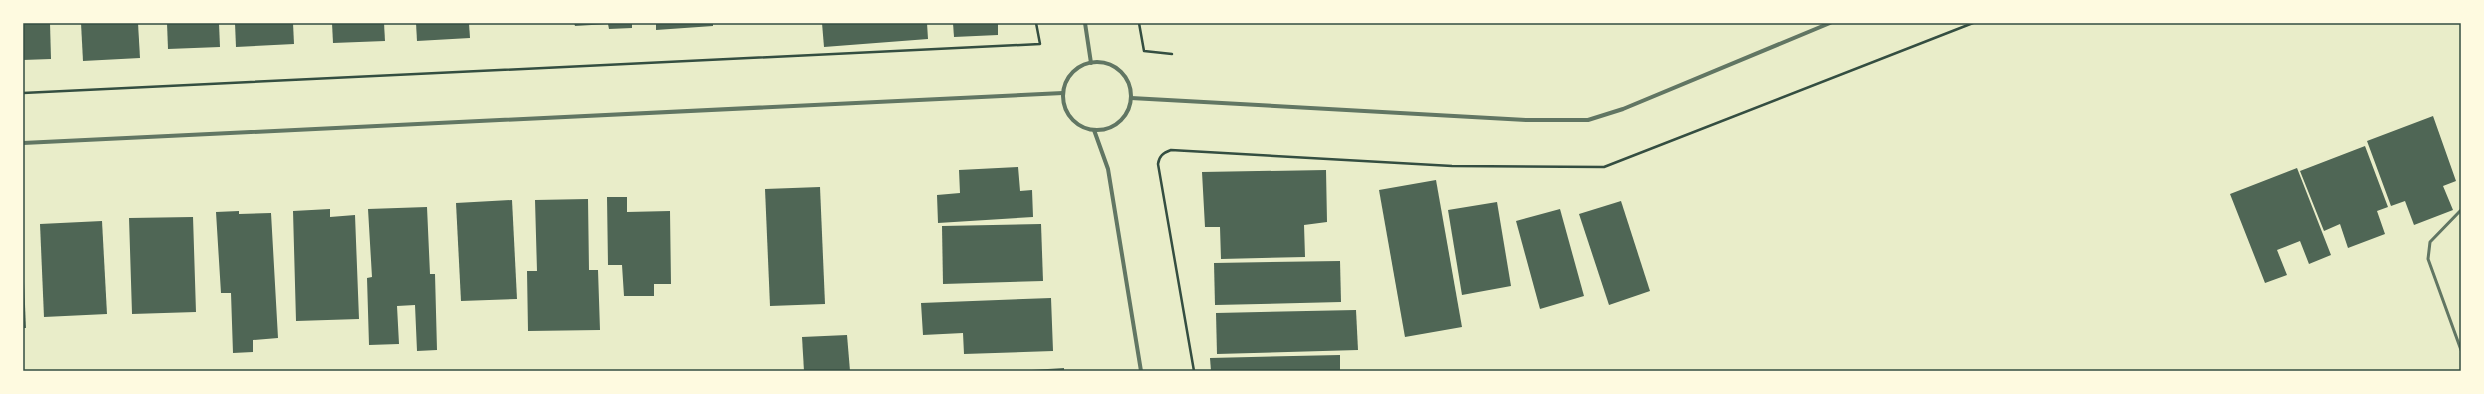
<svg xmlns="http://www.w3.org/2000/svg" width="2484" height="394" viewBox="0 0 2484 394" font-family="'Open Sans',sans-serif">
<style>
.building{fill:#4f6655}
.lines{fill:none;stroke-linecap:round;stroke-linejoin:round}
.path{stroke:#344e41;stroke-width:2.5}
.service{stroke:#617663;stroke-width:3}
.minor{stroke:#617663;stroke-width:4}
.neatline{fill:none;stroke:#344e41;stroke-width:1.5}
</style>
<rect width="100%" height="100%" fill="#e9edc9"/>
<!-- building -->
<g class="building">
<polygon points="23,23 50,23 51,59 23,60"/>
<polygon points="81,23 138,23 140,58 83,61"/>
<polygon points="167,23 219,23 220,47 168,49"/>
<polygon points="235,23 293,23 294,44 236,47"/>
<polygon points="332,23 384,23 385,41 333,43"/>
<polygon points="416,23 469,23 470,38 417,41"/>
<polygon points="574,23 632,23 632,28 609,29 608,24 575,26"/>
<polygon points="656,23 713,23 713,26 656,30"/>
<polygon points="822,23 927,23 928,39 824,47"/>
<polygon points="953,23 998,23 998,35 954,37"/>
<polygon points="2433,116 2456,181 2443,186 2453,210 2414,225 2405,201 2391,206 2367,141"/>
<polygon points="2365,146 2388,207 2377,211 2385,234 2348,248 2340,224 2324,231 2300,171"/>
<polygon points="1018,167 1020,191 1032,190 1033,217 938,223 937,195 960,193 959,170"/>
<polygon points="2297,168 2331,255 2309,264 2300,241 2277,250 2287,275 2265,283 2230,194"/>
<polygon points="1326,170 1327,222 1304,225 1305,257 1221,259 1220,227 1205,227 1202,172"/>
<polygon points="1436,180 1462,327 1405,337 1379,190"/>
<polygon points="820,187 825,304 770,306 765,189"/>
<polygon points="607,197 627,197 627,212 670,211 671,284 654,284 654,296 624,296 622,265 608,265"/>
<polygon points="588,199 589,270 598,270 600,330 528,331 527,271 537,271 535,200"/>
<polygon points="512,200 517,299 461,301 456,203"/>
<polygon points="1621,201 1650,291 1609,305 1579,214"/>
<polygon points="1497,202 1511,286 1462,295 1448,210"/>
<polygon points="427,207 430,274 435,274 437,350 417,351 415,305 397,306 399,344 369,345 367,278 372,277 368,209"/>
<polygon points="330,209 330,217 355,215 359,319 296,321 293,211"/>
<polygon points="1560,209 1584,296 1540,309 1516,221"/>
<polygon points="239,211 239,214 271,213 278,338 253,340 253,352 233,353 231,293 221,293 216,212"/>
<polygon points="193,217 196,312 132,314 129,218"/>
<polygon points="102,221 107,314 44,317 40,224"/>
<polygon points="1041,224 1043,281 943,284 942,226"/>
<polygon points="1340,261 1341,302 1215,305 1214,263"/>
<polygon points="24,282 26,328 23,328 23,283"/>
<polygon points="1051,298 1053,351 964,354 963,333 923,335 921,303"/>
<polygon points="1356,310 1358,350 1217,354 1216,313"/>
<polygon points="847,335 850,371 804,371 802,337"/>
<polygon points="1340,355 1340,371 1211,371 1210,358"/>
<polygon points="1064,368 1064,371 1032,371 1032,370"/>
</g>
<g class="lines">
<!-- path -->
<g class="path">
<polyline points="1139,23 1144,51 1172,54"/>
<polyline points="23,93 1040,44 1036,23"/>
<path d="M1194,371L1158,164C1159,156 1163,153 1171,150L1452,166L1604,167L1973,23"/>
</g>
<!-- service -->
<polyline class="service" points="2461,210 2430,242 2428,259 2461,350"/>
<!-- minor -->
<g class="minor">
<polyline points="1085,23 1091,63"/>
<circle cx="1097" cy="96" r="34"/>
<polyline points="1131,98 1526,120 1588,120 1623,109 1830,23"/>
<polyline points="1094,130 1108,169 1141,371"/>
<polyline points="23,143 1063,93"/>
</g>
</g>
<!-- border -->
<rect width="2484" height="394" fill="none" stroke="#fefae0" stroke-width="48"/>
<rect x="24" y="24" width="2436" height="346" class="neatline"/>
</svg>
